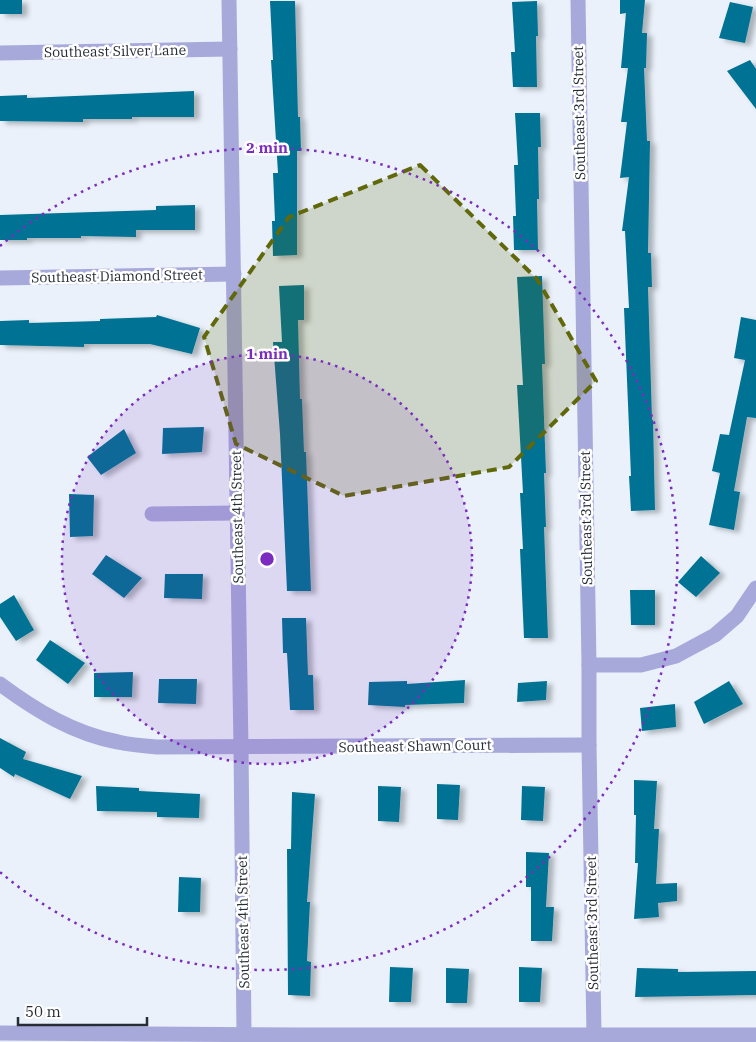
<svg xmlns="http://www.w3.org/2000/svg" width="756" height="1042" viewBox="0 0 756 1042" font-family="'IBM Plex Serif',serif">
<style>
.building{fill:#057293;filter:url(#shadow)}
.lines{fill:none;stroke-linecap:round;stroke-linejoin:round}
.minor{stroke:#a8a9db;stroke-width:15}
.marked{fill:#61680a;fill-opacity:0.2;stroke:#61680a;stroke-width:4;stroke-dasharray:10 6;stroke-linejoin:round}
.ring{fill:none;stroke:#7b2cbf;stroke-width:2.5;stroke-dasharray:2.5 5}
.labels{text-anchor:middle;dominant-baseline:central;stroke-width:5;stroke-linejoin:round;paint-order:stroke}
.street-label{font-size:14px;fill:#262d36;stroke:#fff}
.centre{fill:#7b2cbf;stroke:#fff;stroke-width:2.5}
.ring-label{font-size:15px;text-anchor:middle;font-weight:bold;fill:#7b2cbf;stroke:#fff;stroke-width:5;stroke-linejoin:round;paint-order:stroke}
</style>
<defs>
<filter id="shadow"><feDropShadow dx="5.5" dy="3" stdDeviation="2.5" flood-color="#0004"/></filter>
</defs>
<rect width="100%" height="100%" fill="#eaf1fa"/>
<!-- building -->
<g class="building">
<rect x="0" y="0" width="22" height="14"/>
<polygon points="620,0 645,0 642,33 647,33 646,68 644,68 647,141 650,141 648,253 651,253 652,287 648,287 652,420 653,420 655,510 631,511 629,476 631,476 624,308 629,308 625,231 622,231 629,177 620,178 627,122 621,122 628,68 621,68 626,13 620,14"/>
<polygon points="270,1 295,1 298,117 300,117 301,151 297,151 297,255 273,256 272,221 275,221 273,173 278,173 271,60 273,60"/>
<polygon points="537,1 538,36 536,36 537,87 513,87 511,52 515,52 512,2"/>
<polygon points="730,2 753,7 745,43 719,38"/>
<polygon points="750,60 756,69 756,109 727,71"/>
<polygon points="194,91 194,117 132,117 132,119 83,119 83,122 0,121 0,96 27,95 27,98"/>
<polygon points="515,113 540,113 541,147 538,147 539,199 537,199 538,250 514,250 513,216 516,216 514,165 518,165"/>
<polygon points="195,205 195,230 136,230 136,237 81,236 81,238 27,238 27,240 0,240 0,215 156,210 156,206"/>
<polygon points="542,276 545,364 542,364 546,473 544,473 546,527 544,527 548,638 524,638 520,549 523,549 520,493 523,493 517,385 523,385 517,277"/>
<polygon points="304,285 304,320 298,320 300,399 302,399 304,452 306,452 311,591 287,591 280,434 273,342 282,342 279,286"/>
<polygon points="157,315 200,328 192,354 150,344 84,344 84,347 0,345 0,321 29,320 29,323 100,321 100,319 156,317"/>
<polygon points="741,317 756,320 756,418 747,417 734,491 740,492 734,530 709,525 720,473 712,471 720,434 729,435 745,360 734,358"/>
<polygon points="204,427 202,452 162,454 163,428"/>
<polygon points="124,429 136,453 101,475 87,457"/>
<polygon points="69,494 94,495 93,536 70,537"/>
<polygon points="106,555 142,578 124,598 92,574"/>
<polygon points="701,556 720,573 696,597 678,582"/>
<polygon points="165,574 203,574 202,599 164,598"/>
<polygon points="630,590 655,590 655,625 631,625"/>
<polygon points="14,595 34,630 16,641 0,617 0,604"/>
<polygon points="282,618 306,618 308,675 313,675 314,710 290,710 287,653 283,653"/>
<polygon points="50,640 85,663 68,684 36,660"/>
<polygon points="133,672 132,697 94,697 94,673"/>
<polygon points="159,679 197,679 196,704 158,703"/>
<polygon points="465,680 464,703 405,705 405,707 368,705 369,682 407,681 407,684"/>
<polygon points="547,681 546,700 517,702 518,683"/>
<polygon points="729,681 743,704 704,724 694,702"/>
<polygon points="675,704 676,727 642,731 640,708"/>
<polygon points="0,738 26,752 23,759 82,776 70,799 15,774 14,777 0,768"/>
<polygon points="634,780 657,781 654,829 659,829 656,884 677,883 677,901 658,903 659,917 634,919 638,863 635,863 636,815 634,815"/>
<polygon points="437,784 460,785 458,820 437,819"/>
<polygon points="96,786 139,788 139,791 200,794 199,818 157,817 157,812 97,811"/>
<polygon points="378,786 401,787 399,822 378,821"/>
<polygon points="522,786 545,787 543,821 521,820"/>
<polygon points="292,792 315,794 307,902 310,902 307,961 311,962 310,996 288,995 287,849 291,849"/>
<polygon points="526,852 549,853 546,907 554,907 552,941 531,941 531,887 526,887"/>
<polygon points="179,877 201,878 200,912 178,912"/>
<polygon points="390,967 413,968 411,1002 389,1002"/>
<polygon points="519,967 542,968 540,1002 519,1002"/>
<polygon points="446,968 469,969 467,1003 446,1003"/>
<polygon points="637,968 678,969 678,972 756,971 756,995 635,997"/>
</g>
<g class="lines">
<!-- minor -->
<g class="minor">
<polyline points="229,0 241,748 244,1034"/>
<polyline points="578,0 589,665 589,745 594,1035"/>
<polyline points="0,53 230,49"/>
<polyline points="0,278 234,274"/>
<polyline points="152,514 236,513"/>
<polyline points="589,665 641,665 676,656 715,635 737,616 756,588"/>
<path d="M0,684C35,710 74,734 118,742C131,745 144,746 157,747L589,745"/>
<polyline points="0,1033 302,1035 756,1035"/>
</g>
</g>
<!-- marked area -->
<path class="marked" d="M420,165L537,279L596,381L509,467L344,496L236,444L204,337L289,217Z"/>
<!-- distance rings -->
<circle cx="267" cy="559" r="205" fill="#7b2cbf" fill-opacity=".12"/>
<g class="ring">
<circle cx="267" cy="559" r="205"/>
<path d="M0 246A411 411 0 1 1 0 872"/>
</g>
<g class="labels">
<!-- street labels -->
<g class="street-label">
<text transform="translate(115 51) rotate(-1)">Southeast Silver Lane</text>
<text transform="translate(579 113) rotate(-91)">Southeast 3rd Street</text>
<text transform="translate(117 276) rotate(-1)">Southeast Diamond Street</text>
<text transform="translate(237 517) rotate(-91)">Southeast 4th Street</text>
<text transform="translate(586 518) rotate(-91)">Southeast 3rd Street</text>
<text transform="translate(415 746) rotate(-1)">Southeast Shawn Court</text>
<text transform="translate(243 922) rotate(-91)">Southeast 4th Street</text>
<text transform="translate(592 923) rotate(-91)">Southeast 3rd Street</text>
</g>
</g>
<circle cx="267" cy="559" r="8" class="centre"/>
<g class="ring-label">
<text x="267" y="153">2 min</text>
<text x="267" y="359">1 min</text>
</g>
<!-- scale -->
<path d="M18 1017v8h129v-8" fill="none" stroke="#262d36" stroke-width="2.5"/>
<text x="25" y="1017" font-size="15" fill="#262d36" stroke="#ffffff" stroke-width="4" paint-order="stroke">50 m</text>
</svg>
